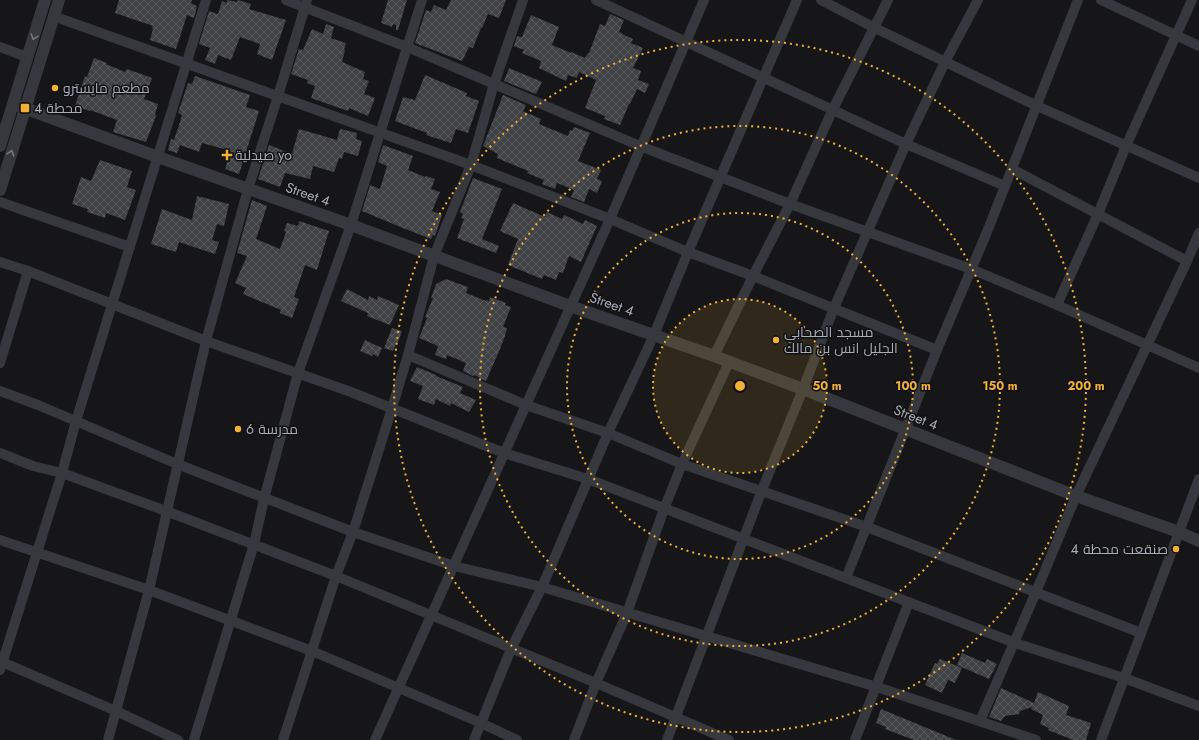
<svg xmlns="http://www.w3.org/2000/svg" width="1199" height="740" viewBox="0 0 1199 740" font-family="Jost,Cairo,sans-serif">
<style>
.building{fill:url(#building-cross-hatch)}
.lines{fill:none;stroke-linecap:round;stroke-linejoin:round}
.minor{stroke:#37383d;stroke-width:10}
.tertiary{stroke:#37383d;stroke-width:12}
.oneway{stroke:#757881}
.ring{fill:none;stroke:#f2b134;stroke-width:2;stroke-dasharray:2 4}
.poi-dot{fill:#f2b134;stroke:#111113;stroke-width:1.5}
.labels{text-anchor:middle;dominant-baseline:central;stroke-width:3;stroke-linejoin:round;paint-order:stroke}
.poi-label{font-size:14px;fill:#a8adb8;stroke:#111113;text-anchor:start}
.street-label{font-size:14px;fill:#a8adb8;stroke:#111113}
.centre{fill:#f2b134;stroke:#111113;stroke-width:2}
.ring-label{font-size:12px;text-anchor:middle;font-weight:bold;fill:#f2b134;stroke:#111113;stroke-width:3;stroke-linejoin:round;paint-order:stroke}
</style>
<defs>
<pattern id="building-cross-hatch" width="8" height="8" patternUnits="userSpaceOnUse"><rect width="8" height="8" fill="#404145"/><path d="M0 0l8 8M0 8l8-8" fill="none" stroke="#595a5e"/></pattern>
</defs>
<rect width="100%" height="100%" fill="#161618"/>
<!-- building -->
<g class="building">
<polygon points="119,0 192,0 191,3 197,6 194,18 187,15 176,49 150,40 153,29 152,28 153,26 115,13"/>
<polygon points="227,0 237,2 238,0 251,4 249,9 286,20 272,60 257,54 260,44 240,37 231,60 218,55 215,64 205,60 210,48 199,44 209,11 218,14 222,1 227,3"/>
<polygon points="388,0 407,0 398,30 396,30 396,25 393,24 392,27 381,23"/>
<polygon points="451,0 506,0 499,18 488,14 482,28 481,28 473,48 469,47 462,61 415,43 426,10 431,12 434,5 446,10"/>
<polygon points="610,14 624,20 619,32 622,33 622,34 633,39 631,43 643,48 633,68 641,71 638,80 649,84 645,93 637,89 630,104 629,104 620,125 604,119 605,116 585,108 596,80 579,72 577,78 568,75 566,81 539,68 541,61 522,53 524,50 514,46 517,36 522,37 531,15 559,27 552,45 571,53 571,52 585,58 588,53 589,53 600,24 605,26"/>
<polygon points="326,24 334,27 331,38 346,43 344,50 345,50 342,62 365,72 363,79 369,81 364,94 375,98 368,116 349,108 348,111 311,98 315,86 307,83 308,80 291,74 299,49 303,50 312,29 323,34"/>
<polygon points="94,58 107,63 106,64 125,72 127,69 152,78 144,99 158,104 155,115 156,116 146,142 113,132 117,120 90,110 90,111 75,106 85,76 87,77"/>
<polygon points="509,68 542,82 536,94 504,81"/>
<polygon points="425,75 467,93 466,96 479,101 468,133 456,129 451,143 426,135 427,133 395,121 403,97 415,100"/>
<polygon points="195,76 250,95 246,107 259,111 239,174 225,169 231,151 202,143 199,152 180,145 177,153 168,150 171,139 174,140 180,122 182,115 178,113 188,83 192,84"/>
<polygon points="503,95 526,105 523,111 541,119 539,124 568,136 570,130 572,131 574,127 590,133 578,161 601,170 597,179 602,181 597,193 589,189 584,202 571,197 574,190 557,183 555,189 542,184 544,180 527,173 528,171 497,158 498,154 483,146"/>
<polygon points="299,129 337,140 340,129 357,133 356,139 362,141 358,156 344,152 342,159 339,158 334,172 313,166 310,179 285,173 280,187 258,179 269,145 292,154"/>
<polygon points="383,145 413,156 408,170 425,177 426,176 435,179 431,189 440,192 432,211 442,215 435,236 433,235 431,239 398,226 362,211 370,185 380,189 387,166 378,162"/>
<polygon points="100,160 132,171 127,187 136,190 125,220 106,213 105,218 87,212 88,209 72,204 81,177 91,181"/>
<polygon points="473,178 502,189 482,239 499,246 496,253 457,238 464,219 461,218 463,214 460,212"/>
<polygon points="197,196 229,204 224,226 217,224 212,240 219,242 215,254 179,242 176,252 151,244 162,209 192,220"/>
<polygon points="252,200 267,206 256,239 280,249 286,232 284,231 287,223 298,226 299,221 329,231 317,270 305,265 294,297 299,299 292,318 280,313 281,310 243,294 246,288 235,283 247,256 237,253"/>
<polygon points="513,203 545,217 547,212 562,219 564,215 583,224 585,220 597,226 581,262 569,256 563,273 559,272 556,280 544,275 542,279 508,265 518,239 500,231"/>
<polygon points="446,279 468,287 466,293 486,301 486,300 489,301 490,297 506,303 505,305 511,307 503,327 507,328 505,336 500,349 486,381 474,375 473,376 463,371 466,363 447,355 446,359 435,355 438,346 419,338 427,318 425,317 433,298 431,298 436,284"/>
<polygon points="347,289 368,300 369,296 377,300 378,296 399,305 390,325 367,316 368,313 341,301"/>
<polygon points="392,328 402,331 397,345 396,344 393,351 384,348"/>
<polygon points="365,340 382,348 378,357 373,354 372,356 360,351"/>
<polygon points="417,367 436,375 436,376 463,387 460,393 476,400 469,412 451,403 450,406 436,399 434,405 418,399 423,386 410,381"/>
<polygon points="962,653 985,663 987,659 997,664 989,679 957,665"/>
<polygon points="940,659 962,668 955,683 948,680 942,693 925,685 935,663 937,664"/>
<polygon points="1001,688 1034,703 1038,692 1069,706 1066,715 1091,723 1086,740 1073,740 1048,730 1049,728 1040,724 1043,715 1031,709 1032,707 1020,711 1019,714 1005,716 1001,721 989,717"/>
<polygon points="881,709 956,740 914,740 885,729 886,727 876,723"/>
</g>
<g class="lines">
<!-- minor -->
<g class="minor">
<polyline points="286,0 407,47 640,146 790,204 971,269 1057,305 1199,368"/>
<polyline points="596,0 906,144 1005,186"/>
<polyline points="821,0 875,28 1037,106 1199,178"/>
<polyline points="1101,0 1199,46"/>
<polyline points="53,16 471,165 610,219 688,252 753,276 937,350"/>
<polyline points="0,47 27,57"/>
<polyline points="1012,169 1187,261"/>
<polyline points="0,202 130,247"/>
<polyline points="0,262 28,271 206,341 351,392 504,453 588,479 1015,643 1124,678 1199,706"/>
<polyline points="1057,305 1098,214 1126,146 1192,0"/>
<polyline points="408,355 526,405 608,433 682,464 867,527 1141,633"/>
<polyline points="714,356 753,276 790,204 833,109 888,0"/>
<polyline points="0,363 28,271"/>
<polyline points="0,391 38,405 177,464 353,532 454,566 542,587 877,687 1036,740"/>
<polyline points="0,453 33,466 62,473 166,511 336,576 596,683 729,740"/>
<polyline points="0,540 149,590 312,651 481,723 517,740"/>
<polyline points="846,578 937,350 987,232 1078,0"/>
<polyline points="0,661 116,711 178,740"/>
<polyline points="0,670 62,473 76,421 206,0"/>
<polyline points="980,721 1036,592 1076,496 1187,261 1199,233"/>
<polyline points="108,740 149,590 206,341 248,189 278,96 307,0"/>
<polyline points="194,740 254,544 264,499 298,373 351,225 422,0"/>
<polyline points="283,740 336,576 353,532 392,408 408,355 434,256 471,165 494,84 523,0"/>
<polyline points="375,740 610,219 704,0"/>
<polyline points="474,740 481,723 511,649 542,587 608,433 654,335 688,252 797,0"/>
<polyline points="574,740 596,683 627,613 664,509 682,464 729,362"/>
<polyline points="667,740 762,490 803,389 834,308 906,144 945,62 978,0"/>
<polyline points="855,740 909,602"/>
<polyline points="1101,740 1199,479"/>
</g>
<!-- tertiary -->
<g class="tertiary">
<polyline points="13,104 158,157 351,225 570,306 714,356 803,389 1076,496 1179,532 1199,541"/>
<polyline points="0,146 45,0"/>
<polyline points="0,190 59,0"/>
</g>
</g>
<!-- one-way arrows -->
<defs><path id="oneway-chevron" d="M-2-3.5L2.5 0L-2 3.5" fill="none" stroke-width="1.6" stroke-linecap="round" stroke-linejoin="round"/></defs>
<g class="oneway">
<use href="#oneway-chevron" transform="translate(34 37) rotate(108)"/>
<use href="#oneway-chevron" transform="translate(11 153) rotate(-73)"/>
</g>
<!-- distance rings -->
<circle cx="740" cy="386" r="87" fill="#f2b134" fill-opacity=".12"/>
<g class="ring">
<circle cx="740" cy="386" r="87"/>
<circle cx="740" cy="386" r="173"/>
<circle cx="740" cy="386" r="260"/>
<circle cx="740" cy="386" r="346"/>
</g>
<!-- markers -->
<g class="poi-dot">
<circle cx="55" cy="88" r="4"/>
<rect x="20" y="103" width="10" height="10" rx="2"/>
<path d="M225 149h4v4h4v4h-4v4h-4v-4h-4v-4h4z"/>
<circle cx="776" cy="340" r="4"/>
<circle cx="238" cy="429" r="4"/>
<circle cx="1176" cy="549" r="4"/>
</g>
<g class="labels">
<!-- poi labels -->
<g class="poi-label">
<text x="63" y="88">مطعم مايسترو</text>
<text x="34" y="108">محطة 4</text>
<text x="235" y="155">صيدلية yo</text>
<text x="784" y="332">مسجد الصحابي<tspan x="784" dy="16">الجليل انس بن مالك</tspan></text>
<text x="246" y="429">مدرسة 6</text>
<text x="1168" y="549" text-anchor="end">صنقعت محطة 4</text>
</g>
<!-- street labels -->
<g class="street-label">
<text transform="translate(308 194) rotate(19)">Street 4</text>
<text transform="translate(612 304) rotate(19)">Street 4</text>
<text transform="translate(916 417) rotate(21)">Street 4</text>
</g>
</g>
<circle cx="740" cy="386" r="6" class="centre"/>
<g class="ring-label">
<text x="827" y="390">50 m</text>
<text x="913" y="390">100 m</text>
<text x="1000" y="390">150 m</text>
<text x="1086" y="390">200 m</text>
</g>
</svg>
